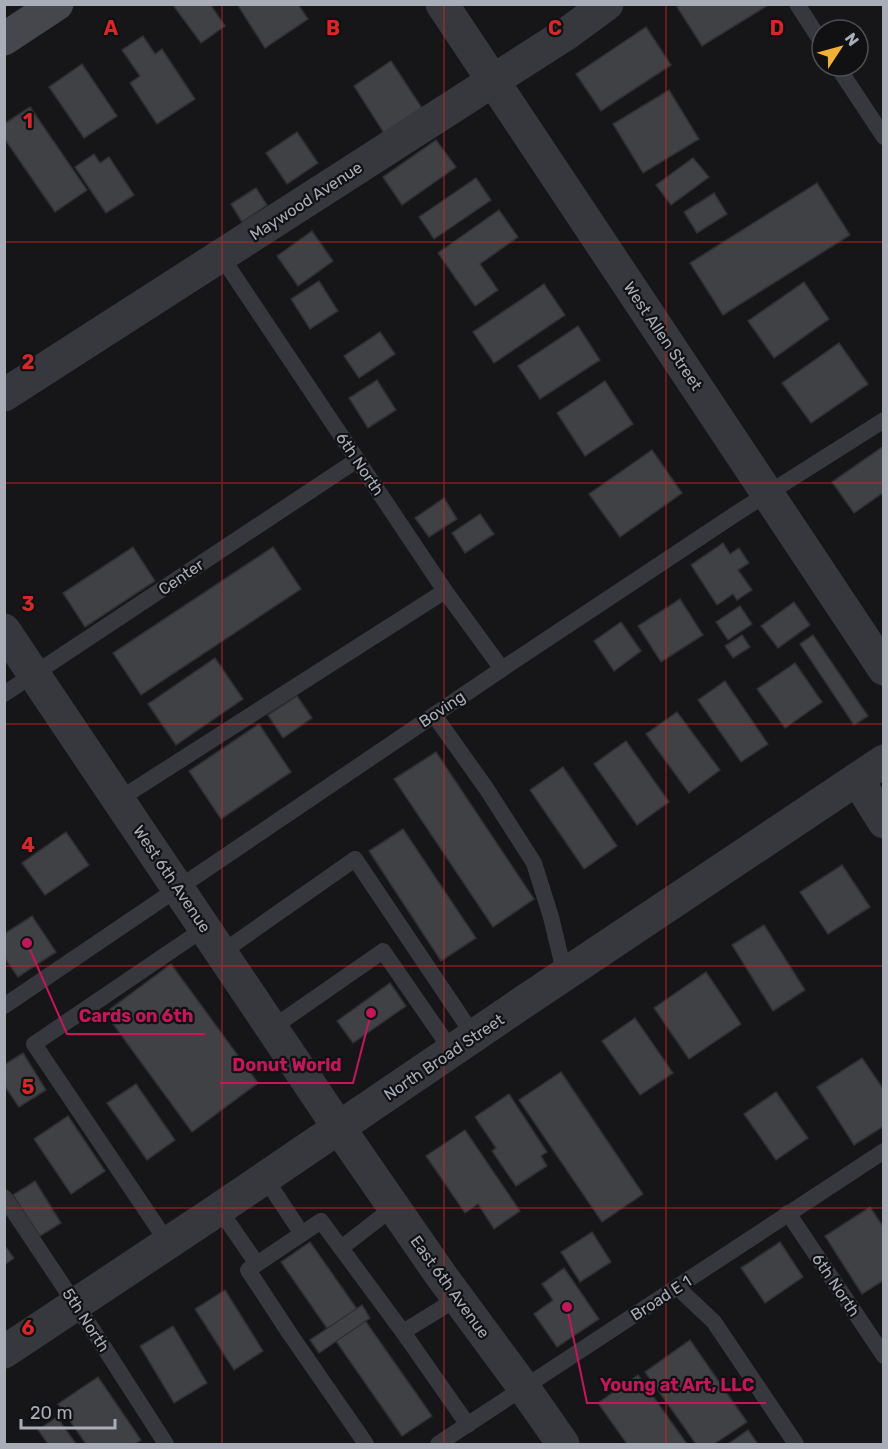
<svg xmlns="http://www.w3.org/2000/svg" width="888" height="1449" viewBox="0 0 888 1449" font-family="Rubik,sans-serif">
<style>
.building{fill:#404145;stroke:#303034;stroke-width:1.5}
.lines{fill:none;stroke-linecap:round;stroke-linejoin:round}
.service{stroke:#37383d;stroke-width:16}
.minor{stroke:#37383d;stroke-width:33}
.tertiary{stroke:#37383d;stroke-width:33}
.secondary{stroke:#45474d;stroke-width:33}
.grid{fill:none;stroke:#d62828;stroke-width:1.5;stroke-opacity:0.55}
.labels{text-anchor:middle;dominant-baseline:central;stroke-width:4.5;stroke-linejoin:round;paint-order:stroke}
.street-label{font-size:16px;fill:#a8adb8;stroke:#111113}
.grid-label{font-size:20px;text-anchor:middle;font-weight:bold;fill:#d62828;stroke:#111113;stroke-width:4.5;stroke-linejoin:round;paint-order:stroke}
.leader{fill:none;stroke:#c2185b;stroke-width:2}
.callout-dot{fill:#c2185b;stroke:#111113;stroke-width:2}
.callout-label{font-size:18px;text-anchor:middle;font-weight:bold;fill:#c2185b;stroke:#111113;stroke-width:4.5;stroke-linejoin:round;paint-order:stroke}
</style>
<rect width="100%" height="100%" fill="#161618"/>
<!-- building -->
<g class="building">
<polygon points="210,4 225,26 201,43 173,5"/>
<polygon points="237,4 298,4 308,19 265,48"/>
<polygon points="681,4 770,4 702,46 677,7"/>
<polygon points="646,27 671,65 601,111 576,74"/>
<polygon points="143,36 155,54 162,49 195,99 157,124 130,83 140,76 122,50"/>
<polygon points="391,61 422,108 384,133 354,86"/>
<polygon points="82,64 117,116 84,138 49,87"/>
<polygon points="669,90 699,139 643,173 613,124"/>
<polygon points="30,107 87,190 55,212 4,138 4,124"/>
<polygon points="297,132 318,163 287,184 266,153"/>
<polygon points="436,140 456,167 402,205 383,177"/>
<polygon points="94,154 100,163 109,157 134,195 106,213 75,167"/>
<polygon points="693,158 709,177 671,205 656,185"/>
<polygon points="476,178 491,200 434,239 419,217"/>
<polygon points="817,183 850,235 723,315 690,263"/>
<polygon points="256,188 267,205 242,222 231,204"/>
<polygon points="714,193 727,214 697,233 684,212"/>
<polygon points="499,210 518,237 480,264 498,290 475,306 438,253"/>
<polygon points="312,231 333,261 298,286 277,256"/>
<polygon points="319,281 338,311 310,329 291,299"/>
<polygon points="804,282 829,319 774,358 748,321"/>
<polygon points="544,284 565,315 494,363 473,332"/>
<polygon points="578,326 600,360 540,399 518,366"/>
<polygon points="380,332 395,354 359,378 344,356"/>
<polygon points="839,343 868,384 811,423 782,383"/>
<polygon points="377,380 396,410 368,428 349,398"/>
<polygon points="605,381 633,424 585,456 557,413"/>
<polygon points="884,446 884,492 854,513 832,482"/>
<polygon points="652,450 682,493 620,537 589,494"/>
<polygon points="444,498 457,519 429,537 415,518"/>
<polygon points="480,514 494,534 465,553 452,533"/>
<polygon points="723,543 730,554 739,548 749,563 738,570 752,590 737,600 733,594 717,605 691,565"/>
<polygon points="133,547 155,581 85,627 63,593"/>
<polygon points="273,547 301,589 141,695 113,653"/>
<polygon points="680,599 703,635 661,662 638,626"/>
<polygon points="794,602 810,625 778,648 761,626"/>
<polygon points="740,606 752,624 728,640 716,622"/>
<polygon points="621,622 641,651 614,671 594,641"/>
<polygon points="742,635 750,647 733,658 725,646"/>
<polygon points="813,635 868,716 854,725 800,644"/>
<polygon points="215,658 243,699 176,745 148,704"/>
<polygon points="795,663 822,702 785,728 757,689"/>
<polygon points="725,681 768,744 741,762 698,700"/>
<polygon points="297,696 312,718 283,738 268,715"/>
<polygon points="677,712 720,770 689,793 646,734"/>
<polygon points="259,724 291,772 221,819 189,771"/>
<polygon points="626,741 669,802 637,825 594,764"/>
<polygon points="436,752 534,899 493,927 394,779"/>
<polygon points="563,767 617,846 584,869 530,790"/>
<polygon points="403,829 476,938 441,961 369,851"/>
<polygon points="66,832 89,865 45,895 22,863"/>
<polygon points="842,865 870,907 828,934 800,892"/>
<polygon points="32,916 56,952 18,977 4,957 4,934"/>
<polygon points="764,925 805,990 773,1011 732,945"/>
<polygon points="171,964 258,1083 192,1132 105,1013"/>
<polygon points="706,972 741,1024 689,1059 654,1008"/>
<polygon points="390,983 406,1006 353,1043 337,1021"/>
<polygon points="635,1018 673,1073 640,1095 602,1041"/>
<polygon points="23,1053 46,1090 19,1107 4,1085 4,1065"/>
<polygon points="862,1058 884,1090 884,1126 854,1145 817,1087"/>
<polygon points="561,1072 643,1194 602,1222 519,1100"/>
<polygon points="136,1084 175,1140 147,1160 107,1103"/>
<polygon points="776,1092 808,1138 776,1160 744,1114"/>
<polygon points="509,1094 547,1152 541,1156 547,1166 516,1186 492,1151 496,1148 475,1117"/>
<polygon points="68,1116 105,1171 71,1194 34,1139"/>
<polygon points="465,1130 520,1211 494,1229 478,1204 465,1213 426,1156"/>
<polygon points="35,1181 61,1223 40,1236 13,1195"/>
<polygon points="870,1207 884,1228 884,1280 862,1294 825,1236"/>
<polygon points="592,1232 611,1262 580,1282 561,1252"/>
<polygon points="310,1242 432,1416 402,1436 281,1262"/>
<polygon points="780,1242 803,1277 765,1303 741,1268"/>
<polygon points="4,1245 14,1258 4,1265"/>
<polygon points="564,1268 599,1319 557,1347 534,1314 553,1300 542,1284"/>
<polygon points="225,1290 263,1351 234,1370 195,1309"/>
<polygon points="362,1305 370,1318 319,1353 310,1340"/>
<polygon points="173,1326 207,1383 174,1403 140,1346"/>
<polygon points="690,1340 747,1422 714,1444 696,1444 645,1372"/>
<polygon points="638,1375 687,1444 627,1444 598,1403"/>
<polygon points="98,1377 141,1440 135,1444 86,1444 58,1404"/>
<polygon points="57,1417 76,1444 48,1444 38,1430"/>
<polygon points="748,1430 758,1444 728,1444"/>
</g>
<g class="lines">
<!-- service -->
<g class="service">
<polyline points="797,4 822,43"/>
<polyline points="837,66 884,137"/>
<polyline points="221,256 445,591 502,669"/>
<polyline points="4,694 357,460"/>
<polyline points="434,715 486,788 534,863 551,917 565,975"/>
<polyline points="118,800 445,591"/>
<polyline points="221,953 355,859 474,1036"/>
<polyline points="4,1006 502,669 737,513 884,420"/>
<polyline points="272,1028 383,951 452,1051"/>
<polyline points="265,1178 302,1234"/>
<polyline points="4,1197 98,1338 166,1444"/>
<polyline points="219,1209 257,1264"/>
<polyline points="788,1213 884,1356"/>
<polyline points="168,1243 34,1044 205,928"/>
<polyline points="341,1248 394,1207"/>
<polyline points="677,1287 714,1322 796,1444"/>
<polyline points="403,1332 468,1425"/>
<polyline points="366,1444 290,1334 248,1270 321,1221 403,1332 458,1298"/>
<polyline points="438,1444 884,1151"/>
</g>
<!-- minor -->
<g class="minor">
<polyline points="442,4 884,669"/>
<polyline points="4,395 569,32 607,4"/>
<polyline points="857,779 884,822"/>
</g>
<!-- tertiary -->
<g class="tertiary">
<polyline points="4,630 339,1128 440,1274 524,1388 563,1444"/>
<polyline points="4,1352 219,1209 525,1001 884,761"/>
</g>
<!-- secondary -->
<polyline class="secondary" points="4,39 57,4"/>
</g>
<!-- grid -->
<path class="grid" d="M222,4V1444M444,4V1444M666,4V1444M4,242H884M4,483H884M4,724H884M4,966H884M4,1208H884"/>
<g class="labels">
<!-- street labels -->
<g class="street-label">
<text transform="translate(306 201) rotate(-33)">Maywood Avenue</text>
<text transform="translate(663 336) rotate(56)">West Allen Street</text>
<text transform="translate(360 464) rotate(56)">6th North</text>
<text transform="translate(181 577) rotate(-34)">Center</text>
<text transform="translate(442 709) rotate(-34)">Boving</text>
<text transform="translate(172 879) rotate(56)">West 6th Avenue</text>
<text transform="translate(444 1057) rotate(-34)">North Broad Street</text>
<text transform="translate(836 1285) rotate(56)">6th North</text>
<text transform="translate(450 1287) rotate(54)">East 6th Avenue</text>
<text transform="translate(661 1298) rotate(-33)">Broad E 1</text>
<text transform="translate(86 1320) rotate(57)">5th North</text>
</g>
</g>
<g class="grid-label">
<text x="111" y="35">A</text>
<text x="333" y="35">B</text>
<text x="555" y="35">C</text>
<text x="777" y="35">D</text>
<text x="28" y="128">1</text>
<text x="28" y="369">2</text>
<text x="28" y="611">3</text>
<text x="28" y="852">4</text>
<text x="28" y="1094">5</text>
<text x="28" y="1335">6</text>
</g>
<!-- callouts -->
<path class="leader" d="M27 943L67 1034H205M371 1013L353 1083H220M567 1307L587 1403H766"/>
<g class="callout-dot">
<circle cx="27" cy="943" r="6"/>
<circle cx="371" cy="1013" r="6"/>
<circle cx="567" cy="1307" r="6"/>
</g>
<g class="callout-label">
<text x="136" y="1022">Cards on 6th</text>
<text x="287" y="1071">Donut World</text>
<text x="677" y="1391">Young at Art, LLC</text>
</g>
<!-- border -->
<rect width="888" height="1449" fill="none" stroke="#a8adb8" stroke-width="12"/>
<!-- north arrow -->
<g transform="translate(840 48) rotate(54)"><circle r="28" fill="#111113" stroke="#4d4f55" stroke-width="1.5"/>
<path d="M0-4.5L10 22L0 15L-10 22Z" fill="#f2b134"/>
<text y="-9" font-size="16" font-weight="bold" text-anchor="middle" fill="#a8adb8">N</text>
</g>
<!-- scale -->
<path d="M21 1419v9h94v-9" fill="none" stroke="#a8adb8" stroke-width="3"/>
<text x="30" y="1419" font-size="18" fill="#a8adb8" stroke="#111113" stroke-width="4.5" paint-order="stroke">20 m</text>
</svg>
